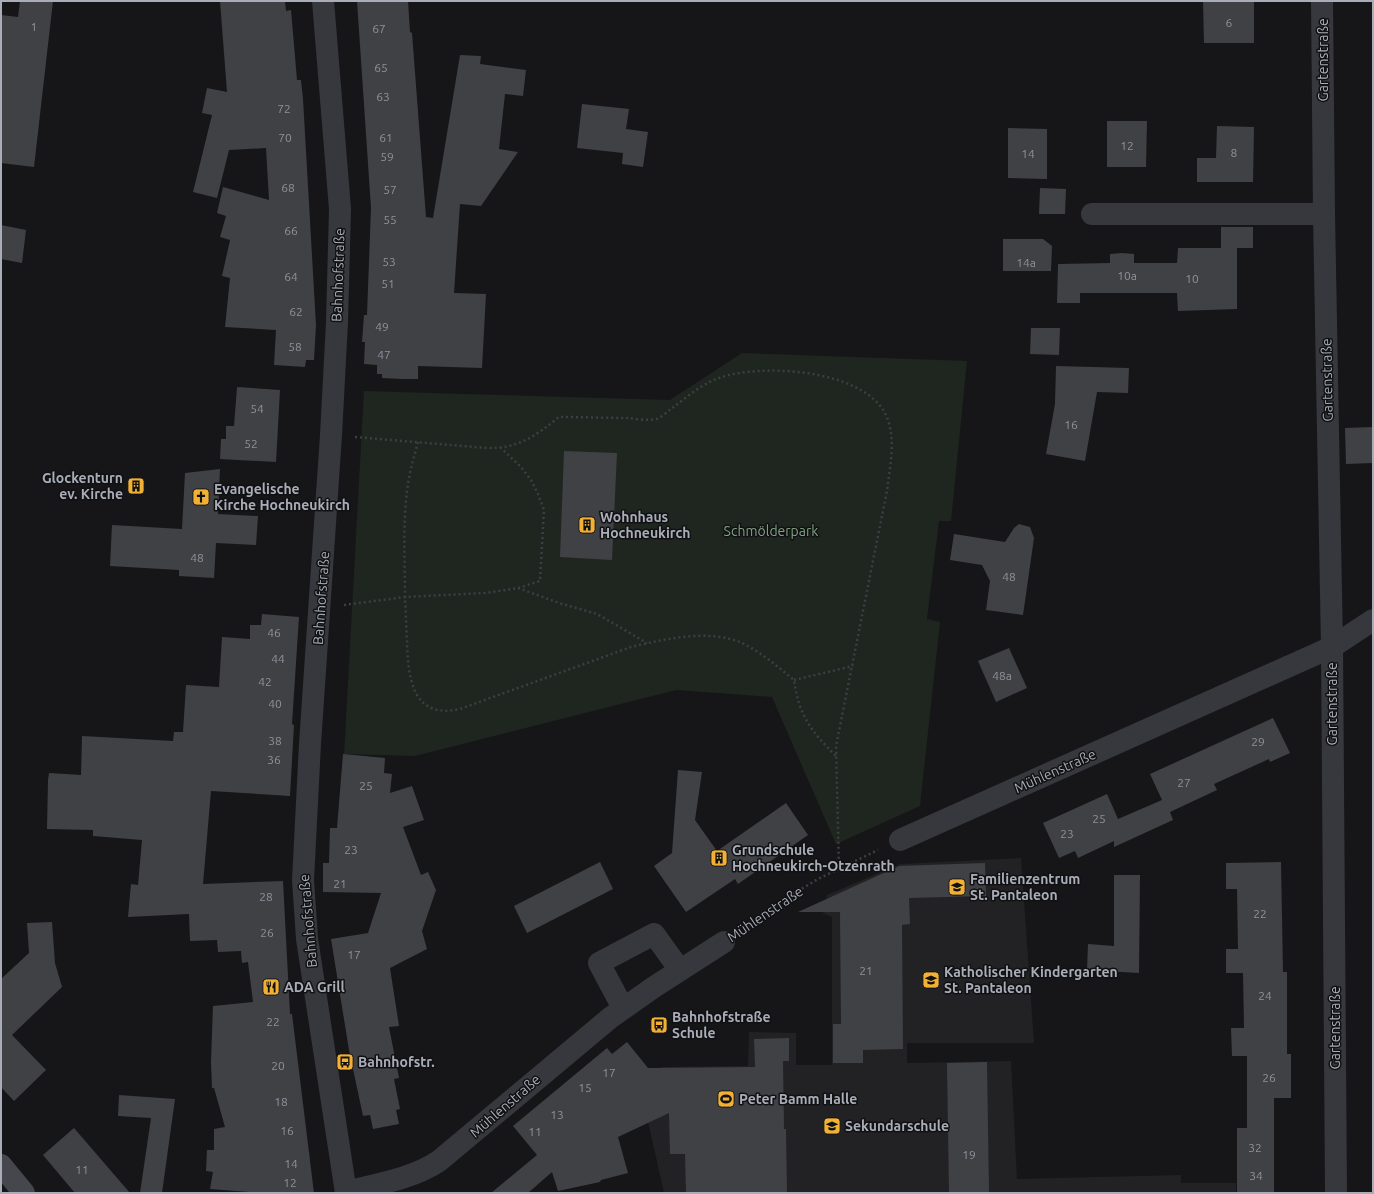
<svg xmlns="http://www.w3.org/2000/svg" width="1374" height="1194" viewBox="0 0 1374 1194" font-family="Ubuntu,sans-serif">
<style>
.built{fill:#222225}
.green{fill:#1e261f}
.building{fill:#404145}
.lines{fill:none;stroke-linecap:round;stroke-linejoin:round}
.path{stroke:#3d3f44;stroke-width:2.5;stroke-dasharray:2 3;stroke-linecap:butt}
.street{stroke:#37383d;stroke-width:22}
.secondary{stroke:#45474d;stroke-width:22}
.labels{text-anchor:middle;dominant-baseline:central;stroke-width:3;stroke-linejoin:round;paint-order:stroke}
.number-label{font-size:12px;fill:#8e929b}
.street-label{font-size:14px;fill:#a8adb8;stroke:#111113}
.poi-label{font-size:14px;font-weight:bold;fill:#a8adb8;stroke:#111113;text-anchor:start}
.park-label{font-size:14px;fill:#7fa381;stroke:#111113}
</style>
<rect width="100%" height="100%" fill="#161618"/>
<!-- built -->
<polygon class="built" points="1021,858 1034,1043 907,1043 907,1063 1011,1061 1017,1179 1181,1175 1181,1183 1236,1183 1236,1193 664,1193 638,1077 663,1067 748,1066 749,1032 796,1033 796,1065 832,1065 832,917 823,913 827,895 900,864"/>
<!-- green -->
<polygon class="green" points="742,353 967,361 951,521 939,521 927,619 940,622 920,806 836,844 772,697 676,690 415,756 344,754 364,391 670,400"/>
<!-- building -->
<g class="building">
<polygon points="20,1 53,1 34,167 1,163 1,15 18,17"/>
<polygon points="220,1 285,1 286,11 291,10 297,80 301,80 303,99 316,325 314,360 306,360 305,367 274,365 276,330 225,327 230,278 222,276 230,240 220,237 226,216 217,213 223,187 269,200 266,148 229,150 217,198 193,192 212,115 202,113 207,88 227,92"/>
<polygon points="357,1 408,1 410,32 412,33 426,217 433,218 460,55 481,56 480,64 526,70 523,96 505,94 499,149 518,152 481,206 460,204 454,293 486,294 482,368 418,366 418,379 402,379 382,378 382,374 377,374 377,365 364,364 365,342 362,342 364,315 367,315 371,208"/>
<polygon points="1203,1 1254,1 1254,43 1204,43"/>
<polygon points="582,104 629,109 626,129 648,132 643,167 622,164 623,153 577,148"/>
<polygon points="1107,121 1147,121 1146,167 1107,167"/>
<polygon points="1217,126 1254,127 1253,182 1197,182 1197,158 1216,158"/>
<polygon points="1008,128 1047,129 1047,179 1008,178"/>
<polygon points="1040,188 1066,189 1065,214 1039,214"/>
<polygon points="1,225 26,230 22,263 1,259"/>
<polygon points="1221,227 1253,227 1253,248 1237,248 1237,309 1178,311 1177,293 1080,293 1080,303 1057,303 1058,264 1110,263 1110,254 1122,253 1134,254 1134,263 1177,263 1178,248 1221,248"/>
<polygon points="1003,239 1043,239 1052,246 1051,271 1003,271"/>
<polygon points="1031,328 1060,328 1059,355 1030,354"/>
<polygon points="1056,366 1129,368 1128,393 1097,392 1085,461 1046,454 1055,404"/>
<polygon points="237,387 280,390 276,462 220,459 221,439 226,439 226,426 234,426"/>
<polygon points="1373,427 1373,463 1346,464 1345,428"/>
<polygon points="564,451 617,453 612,560 560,557"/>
<polygon points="220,469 218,514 258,516 256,545 216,543 214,578 179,576 179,570 110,566 112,525 182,529 185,473"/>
<polygon points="1019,524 1030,527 1034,538 1023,615 986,610 990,581 982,565 950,560 954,534 1005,542 1014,528"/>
<polygon points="262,614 299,617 292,724 294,725 290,796 211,791 203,884 283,881 290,1014 292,1014 314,1193 261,1193 210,1189 213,1172 206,1171 207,1150 214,1150 214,1129 225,1127 214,1088 212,1088 211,1062 213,1006 253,1002 248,962 242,963 241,951 218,952 217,940 190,941 189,914 128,917 131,884 138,885 142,840 93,836 93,830 47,829 48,780 49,773 81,775 82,736 173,741 174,732 183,732 186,685 219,687 222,637 250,639 250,625 261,625"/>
<polygon points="1009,648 1027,688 996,702 978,661"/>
<polygon points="1273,718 1290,753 1270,762 1269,759 1214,784 1217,790 1170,812 1173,820 1114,847 1114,841 1078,858 1075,851 1059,858 1043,823 1107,794 1118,819 1162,800 1150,774"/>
<polygon points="343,754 385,758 384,773 392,774 390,793 412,786 424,820 403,827 421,875 428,872 436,890 422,931 427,949 390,968 399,1026 389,1027 399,1078 394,1079 400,1109 396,1110 399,1124 373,1129 370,1115 363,1116 349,1050 331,939 368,933 381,893 323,892 323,863 329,863 330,828 337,828"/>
<polygon points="678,770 702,772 695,820 717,851 786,803 808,835 738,884 735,879 686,912 654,866 672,853"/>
<polygon points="600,862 613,889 527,933 514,906"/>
<polygon points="1281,862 1283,972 1287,972 1287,1054 1291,1054 1291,1098 1274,1098 1274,1193 1237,1193 1237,1128 1247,1128 1247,1056 1232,1056 1231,1028 1244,1028 1243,973 1226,973 1226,949 1238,949 1237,889 1226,889 1226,863"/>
<polygon points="985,863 986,896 909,898 910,924 902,925 903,1049 863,1050 863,1063 833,1063 833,1024 841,1024 840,912 798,912 899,866"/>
<polygon points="1114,875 1140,875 1139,973 1087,970 1088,944 1114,946"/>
<polygon points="52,922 55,963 62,987 12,1035 46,1070 14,1101 1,1087 1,979 29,953 27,923"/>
<polygon points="789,1038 789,1061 783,1061 784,1129 786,1129 787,1193 686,1193 685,1154 670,1154 669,1113 618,1137 628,1173 601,1180 600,1182 558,1191 552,1172 528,1193 491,1193 537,1155 513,1126 607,1048 612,1054 627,1042 648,1068 755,1067 754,1039"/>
<polygon points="987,1062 989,1193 949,1193 947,1063"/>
<polygon points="119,1095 175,1099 162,1193 140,1193 151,1118 118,1116"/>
<polygon points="74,1128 130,1193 75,1193 43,1155"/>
</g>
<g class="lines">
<!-- path -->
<g class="path">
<path d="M355,437L487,448C518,449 537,435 559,417C582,417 606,418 629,418C637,419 648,421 656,419C661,418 667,412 671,409C686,398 701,384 719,378C761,363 861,369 885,413C897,437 890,465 887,491L836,746L839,869"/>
<path d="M418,442C415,454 411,466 409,478C402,517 405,558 405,597L486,593L518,588L540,581L544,510L538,494L531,480L521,467L501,448"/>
<polyline points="518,588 559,603 597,614 647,643"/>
<path d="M344,605L405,597C406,612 406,626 407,640C408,676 411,720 460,709L631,647C664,639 712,628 744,644C762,653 778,667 794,680C799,716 811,731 836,756"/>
<polyline points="794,680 853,666"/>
<polyline points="744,928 798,891 818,879 878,850"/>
</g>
<!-- street -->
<g class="street">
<polyline points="323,1 340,209 337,322 331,435 310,744 303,880 307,939 346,1193"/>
<polyline points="1322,1 1324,214 1332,647 1336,1193"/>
<polyline points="1092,214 1324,214"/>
<polyline points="900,840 1332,647 1373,620"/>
<polyline points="623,1008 599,963 654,934 680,970"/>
<path d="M346,1192C377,1184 412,1179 439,1161L610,1018L654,987L724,942"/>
</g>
<!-- secondary -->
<polyline class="secondary" points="1,1165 24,1193"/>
</g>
<!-- icons -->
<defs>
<g id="building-square" transform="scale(0.9)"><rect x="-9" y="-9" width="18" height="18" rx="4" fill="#f2b134" stroke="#111113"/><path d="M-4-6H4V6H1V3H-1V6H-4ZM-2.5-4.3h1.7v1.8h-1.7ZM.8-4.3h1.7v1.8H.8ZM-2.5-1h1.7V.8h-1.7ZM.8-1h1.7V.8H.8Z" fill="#111"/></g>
<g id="church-square" transform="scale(0.9)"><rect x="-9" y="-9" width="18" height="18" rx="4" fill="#f2b134" stroke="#111113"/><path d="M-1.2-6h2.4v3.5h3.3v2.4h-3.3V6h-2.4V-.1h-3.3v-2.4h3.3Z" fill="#111"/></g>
<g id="school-square" transform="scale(0.9)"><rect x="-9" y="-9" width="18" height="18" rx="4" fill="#f2b134" stroke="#111113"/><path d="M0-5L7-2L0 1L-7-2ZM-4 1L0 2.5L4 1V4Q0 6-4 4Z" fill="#111"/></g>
<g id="restaurant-square" transform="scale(0.9)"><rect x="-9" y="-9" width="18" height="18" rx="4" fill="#f2b134" stroke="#111113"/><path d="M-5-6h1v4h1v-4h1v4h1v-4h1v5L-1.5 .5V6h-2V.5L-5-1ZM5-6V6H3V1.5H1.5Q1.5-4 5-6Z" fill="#111"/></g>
<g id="bus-square" transform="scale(0.9)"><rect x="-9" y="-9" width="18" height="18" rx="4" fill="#f2b134" stroke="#111113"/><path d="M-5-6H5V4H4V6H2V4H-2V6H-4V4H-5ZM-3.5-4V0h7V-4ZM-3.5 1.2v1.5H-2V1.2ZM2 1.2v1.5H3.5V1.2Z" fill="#111"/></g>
<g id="stadium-square" transform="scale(0.9)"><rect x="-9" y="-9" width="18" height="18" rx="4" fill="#f2b134" stroke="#111113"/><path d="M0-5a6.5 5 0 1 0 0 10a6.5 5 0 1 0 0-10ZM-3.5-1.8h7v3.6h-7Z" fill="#111"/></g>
</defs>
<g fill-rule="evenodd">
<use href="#building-square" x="136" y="486"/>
<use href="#church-square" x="201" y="497"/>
<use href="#building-square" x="587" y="525"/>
<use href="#building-square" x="719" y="858"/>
<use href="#school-square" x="957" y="887"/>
<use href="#school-square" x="931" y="980"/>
<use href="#restaurant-square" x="271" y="987"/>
<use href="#bus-square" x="659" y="1025"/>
<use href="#bus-square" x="345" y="1062"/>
<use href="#stadium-square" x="726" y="1099"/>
<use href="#school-square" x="832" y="1126"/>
</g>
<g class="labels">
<!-- number labels -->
<g class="number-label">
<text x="1229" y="22">6</text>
<text x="34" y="26">1</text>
<text x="379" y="28">67</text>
<text x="381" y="67">65</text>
<text x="383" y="96">63</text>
<text x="284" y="108">72</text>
<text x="285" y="137">70</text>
<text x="386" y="137">61</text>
<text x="1127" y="145">12</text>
<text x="1234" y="152">8</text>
<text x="1028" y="153">14</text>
<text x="387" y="156">59</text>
<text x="288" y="187">68</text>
<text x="390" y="189">57</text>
<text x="390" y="219">55</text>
<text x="291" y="230">66</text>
<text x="389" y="261">53</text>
<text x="1026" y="262">14a</text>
<text x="1127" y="275">10a</text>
<text x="291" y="276">64</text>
<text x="1192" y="278">10</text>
<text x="388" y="283">51</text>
<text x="296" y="311">62</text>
<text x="382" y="326">49</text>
<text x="295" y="346">58</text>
<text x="384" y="354">47</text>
<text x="257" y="408">54</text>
<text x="1071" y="424">16</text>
<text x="251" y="443">52</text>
<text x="197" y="557">48</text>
<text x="1009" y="576">48</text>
<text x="274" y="632">46</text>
<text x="278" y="658">44</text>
<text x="1002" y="675">48a</text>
<text x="265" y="681">42</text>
<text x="275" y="703">40</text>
<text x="275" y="740">38</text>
<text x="1258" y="741">29</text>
<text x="274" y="759">36</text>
<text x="1184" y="782">27</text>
<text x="366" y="785">25</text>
<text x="1099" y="818">25</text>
<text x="1067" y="833">23</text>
<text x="351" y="849">23</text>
<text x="340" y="883">21</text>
<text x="266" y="896">28</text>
<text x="1260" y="913">22</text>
<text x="267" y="932">26</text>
<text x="354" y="954">17</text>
<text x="866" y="970">21</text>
<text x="1265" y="995">24</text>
<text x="273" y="1021">22</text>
<text x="278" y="1065">20</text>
<text x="609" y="1072">17</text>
<text x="1269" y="1077">26</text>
<text x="585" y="1087">15</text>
<text x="281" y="1101">18</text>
<text x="557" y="1114">13</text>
<text x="287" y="1130">16</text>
<text x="535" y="1131">11</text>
<text x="1255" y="1147">32</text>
<text x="969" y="1154">19</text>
<text x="291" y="1163">14</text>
<text x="82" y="1169">11</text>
<text x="1256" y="1175">34</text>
<text x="290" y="1182">12</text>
</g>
<!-- street labels -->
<g class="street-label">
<text transform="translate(1323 60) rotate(-90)">Gartenstraße</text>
<text transform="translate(338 275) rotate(-88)">Bahnhofstraße</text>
<text transform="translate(1327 380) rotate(-91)">Gartenstraße</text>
<text transform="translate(321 598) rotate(-86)">Bahnhofstraße</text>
<text transform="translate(1332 704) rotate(-90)">Gartenstraße</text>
<text transform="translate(1055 771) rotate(-24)">Mühlenstraße</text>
<text transform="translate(765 914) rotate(-34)">Mühlenstraße</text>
<text transform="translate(308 921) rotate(-95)">Bahnhofstraße</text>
<text transform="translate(1335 1028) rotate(-90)">Gartenstraße</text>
<text transform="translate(505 1106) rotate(-41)">Mühlenstraße</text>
</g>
<!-- poi labels -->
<g class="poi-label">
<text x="123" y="478" text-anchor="end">Glockenturn<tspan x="123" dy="16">ev. Kirche</tspan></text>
<text x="214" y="489">Evangelische<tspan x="214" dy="16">Kirche Hochneukirch</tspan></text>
<text x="600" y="517">Wohnhaus<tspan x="600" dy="16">Hochneukirch</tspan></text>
<text x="732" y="850">Grundschule<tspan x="732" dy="16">Hochneukirch-Otzenrath</tspan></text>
<text x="970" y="879">Familienzentrum<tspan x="970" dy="16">St. Pantaleon</tspan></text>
<text x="944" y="972">Katholischer Kindergarten<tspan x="944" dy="16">St. Pantaleon</tspan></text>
<text x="284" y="987">ADA Grill</text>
<text x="672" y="1017">Bahnhofstraße<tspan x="672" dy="16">Schule</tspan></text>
<text x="358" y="1062">Bahnhofstr.</text>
<text x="739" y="1099">Peter Bamm Halle</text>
<text x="845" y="1126">Sekundarschule</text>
</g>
<!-- park labels -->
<g class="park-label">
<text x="771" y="531">Schmölderpark</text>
</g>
</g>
<!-- border -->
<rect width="1374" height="1194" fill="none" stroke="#a8adb8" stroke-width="4"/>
</svg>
